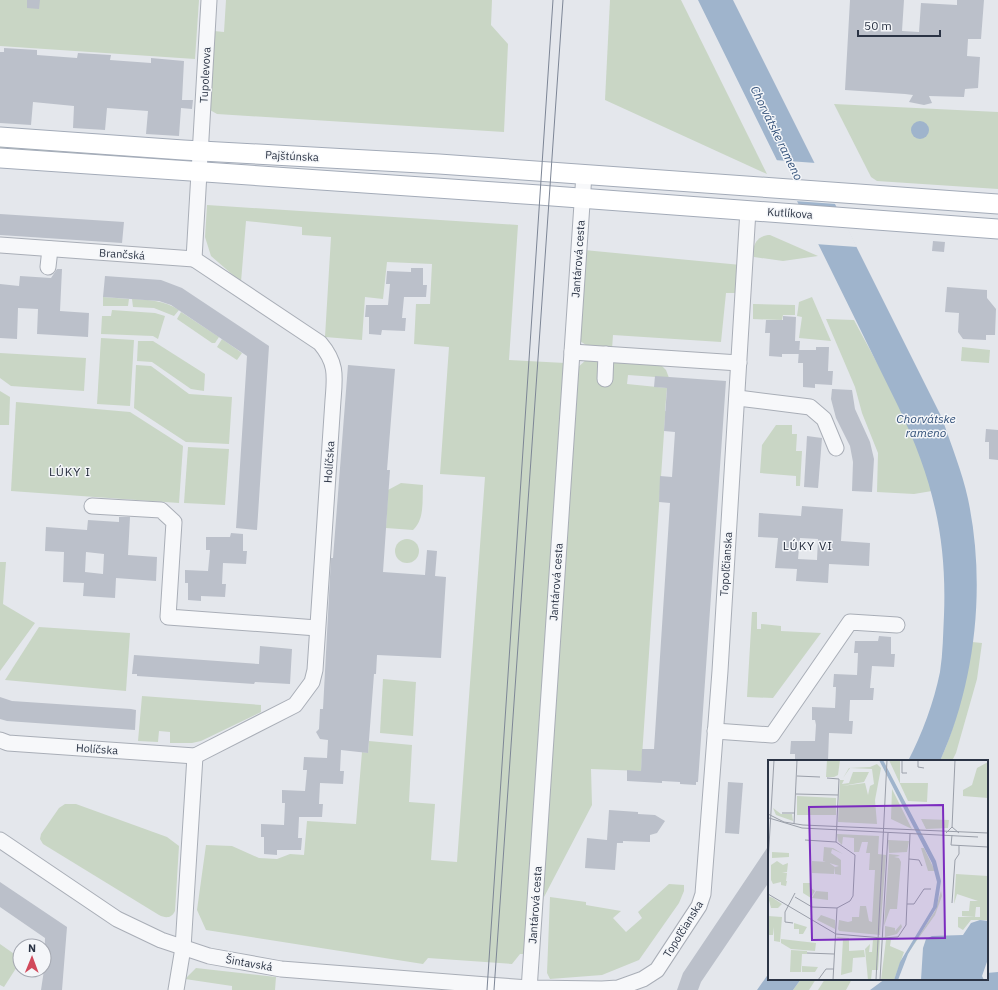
<svg xmlns="http://www.w3.org/2000/svg" width="998" height="990" viewBox="0 0 998 990" font-family="'IBM Plex Sans',sans-serif">
<style>
.green{fill:#c9d6c5}
.water{fill:#9fb4cc}
.pier{fill:#e4e7ec}
.building{fill:#bbc0ca;fill-rule:evenodd}
.lines{fill:none;stroke-linecap:round;stroke-linejoin:round}
.minor-casing{stroke:#a9aeb7;stroke-width:17}
.major-casing{stroke:#a3abb8;stroke-width:21}
.minor{stroke:#f7f8fa;stroke-width:15}
.major{stroke:#fff;stroke-width:19}
.tram{stroke:#7d8696;stroke-width:1}
.labels{text-anchor:middle;dominant-baseline:central;stroke-width:3;stroke-linejoin:round;paint-order:stroke}
.street-label{font-size:11px;fill:#2b3445;stroke:#f4f6f9}
.water-label{font-size:12px;font-style:italic;fill:#34527a;stroke:#f4f6f9}
.neighbourhood-label{font-size:12px;letter-spacing:1px;fill:#1d2536;stroke:#f4f6f9}
.inset-road{fill:none;stroke:#9a9fa9;stroke-width:1}
.view{fill:#7b2cbf;fill-opacity:0.15;stroke:#7b2cbf;stroke-width:2}
.inset-edge{fill:none;stroke:#2b3445;stroke-width:2}
</style>
<rect width="100%" height="100%" fill="#e4e7ec"/>
<!-- green -->
<g class="green">
<polygon points="0,0 199,0 195,59 0,46"/>
<polygon points="226,0 492,0 491,25 508,44 504,132 217,114 210,110 208,102 214,31 224,32"/>
<polygon points="610,0 681,0 767,174 605,100"/>
<polygon points="834,104 998,112 998,189 877,181 871,177"/>
<polygon points="0,145 178,157 178,165 0,152"/>
<polygon points="207,205 518,225 509,360 565,363 525,954 520,954 512,964 428,958 423,964 206,930 197,910 206,845 232,846 259,858 277,859 290,854 304,855 307,821 356,824 362,752 368,753 369,741 412,745 409,802 435,804 431,860 457,862 485,477 440,474 449,347 414,344 416,304 430,304 432,264 387,262 383,299 365,297 362,340 325,337 331,237 302,235 302,227 246,221 241,282 211,256 205,237"/>
<path d="M770,235L818,256L783,261L754,257C751,245 758,235 770,235Z"/>
<polygon points="584,250 741,265 738,293 726,293 721,342 613,335 612,349 589,347 580,341"/>
<polygon points="103,297 129,299 128,306 103,306"/>
<polygon points="812,297 831,341 799,338 802,317 797,316 799,302"/>
<path d="M132,299C149,300 164,300 179,310L174,316L154,308L133,307Z"/>
<polygon points="753,304 795,305 795,315 783,315 782,320 753,319"/>
<polygon points="112,310 155,313 165,316 158,339 153,336 101,334 102,316 111,316"/>
<polygon points="181,312 219,337 215,343 212,343 177,319"/>
<path d="M826,319L854,320C882,373 918,433 932,491L914,494L877,492L878,453L862,413L855,387Z"/>
<polygon points="101,338 134,340 130,406 97,404"/>
<polygon points="222,339 242,353 237,360 217,347"/>
<polygon points="138,341 153,341 205,374 204,391 191,389 152,362 137,361"/>
<polygon points="962,347 990,350 989,363 961,361"/>
<polygon points="0,353 86,358 84,391 11,386 0,378"/>
<polygon points="586,360 660,364 666,370 669,378 628,375 627,384 667,388 665,411 677,412 677,418 665,418 641,771 591,769 592,805 544,897 542,864 576,369"/>
<polygon points="136,365 151,366 189,394 232,397 229,444 186,442 134,408"/>
<polygon points="0,391 10,397 9,425 0,425"/>
<polygon points="16,402 130,412 183,446 179,503 11,491"/>
<polygon points="776,425 792,425 792,434 797,434 796,451 802,451 800,486 796,486 796,476 760,473 762,445"/>
<polygon points="188,447 229,449 225,505 184,503"/>
<path d="M401,483L423,485C422,500 425,519 413,530L386,528L388,490Z"/>
<circle cx="407" cy="551" r="12"/>
<polygon points="0,562 6,562 3,604 35,623 0,671"/>
<polygon points="752,612 757,612 757,629 761,629 761,624 781,626 781,631 821,633 773,698 747,697"/>
<polygon points="39,627 130,633 126,691 5,680"/>
<path d="M972,642L982,643L977,679L956,753L952,761H940C957,723 965,683 972,642Z"/>
<polygon points="383,679 416,682 413,736 380,733"/>
<polygon points="142,696 261,705 261,712 201,741 192,743 170,743 170,732 159,731 158,742 138,741"/>
<path d="M65,804H76L167,837L179,846L175,911C171,919 165,918 159,915L43,844L40,839L41,834L59,808Z"/>
<polygon points="669,884 684,885 684,891 679,903 639,960 602,975 550,979 547,973 550,897 586,902 586,905 621,911 613,918 626,932 642,918 638,912"/>
<polygon points="0,944 20,958 20,962 4,987 0,985"/>
<polygon points="196,968 276,977 275,990 232,990 232,986 185,979"/>
<polygon points="801,979 816,979 809,990 793,990"/>
<polygon points="825,979 852,979 846,990 818,990"/>
</g>
<!-- water -->
<g class="water">
<path d="M698,0H733L942,418C951,445 962,471 968,499C986,584 976,681 940,761H908C922,734 934,702 940,672C943,653 943,634 944,615C947,536 932,477 898,406Z"/>
<circle cx="920" cy="130" r="9"/>
<polygon points="998,972 998,990 870,990 885,979 987,979 987,973"/>
<polygon points="769,973 769,979 801,979 793,990 757,990"/>
</g>
<!-- pier -->
<g class="pier">
<polygon points="774,160 816,163 836,204 794,201"/>
<polygon points="797,207 839,210 857,247 815,244"/>
</g>
<!-- building -->
<g class="building">
<polygon points="27,0 40,0 39,9 27,8"/>
<polygon points="850,0 904,0 902,31 919,32 921,3 957,5 957,0 984,0 981,39 968,39 967,56 980,57 978,88 965,89 964,97 929,96 932,103 924,105 909,102 913,95 905,94 845,90"/>
<polygon points="4,48 37,50 37,55 77,58 78,53 111,55 110,60 151,63 151,58 184,61 182,100 193,100 192,109 181,108 179,136 146,134 148,111 107,108 105,130 73,128 74,106 33,102 31,125 0,123 0,52 4,52"/>
<polygon points="0,214 124,222 122,243 0,235"/>
<polygon points="933,241 945,242 944,252 932,251"/>
<polygon points="411,268 423,268 423,285 427,285 426,297 404,297 402,318 406,318 405,331 382,330 381,335 369,334 369,317 365,317 366,305 388,305 390,284 386,284 387,271 411,272"/>
<polygon points="57,269 62,269 60,311 89,313 88,337 37,334 38,309 18,308 17,339 0,338 0,284 19,286 20,276 51,278"/>
<polygon points="105,276 161,280 182,288 269,346 257,530 236,528 247,356 171,305 159,301 103,297"/>
<polygon points="947,287 987,290 987,298 996,309 995,335 986,335 986,340 963,339 958,332 959,313 945,312"/>
<polygon points="783,316 796,317 795,341 800,341 799,354 782,354 782,357 769,356 770,333 765,333 766,320 783,320"/>
<polygon points="816,347 829,347 828,371 833,371 832,385 815,384 815,388 803,387 803,363 798,363 799,350 816,350"/>
<polygon points="348,365 395,369 387,470 390,470 383,572 425,575 427,550 437,551 435,576 446,577 441,658 377,655 376,674 374,674 368,753 341,750 340,771 344,771 343,784 320,783 319,804 323,804 322,817 299,817 298,838 302,838 301,850 277,850 277,855 264,854 264,837 261,837 261,824 284,825 285,803 282,803 282,790 305,791 307,770 303,770 304,757 327,758 328,740 320,739 316,732 319,729 320,709 323,709 331,558 333,558"/>
<polygon points="655,376 726,381 698,782 696,782 696,785 680,784 680,782 662,781 662,783 627,781 627,770 641,771 642,749 654,749 670,503 659,502 660,476 672,477 675,432 664,431 667,388 654,387"/>
<polygon points="832,389 852,390 855,409 870,442 874,459 872,492 852,491 853,462 850,446 836,418 831,399"/>
<polygon points="986,429 998,430 998,460 989,459 989,442 985,442"/>
<polygon points="807,436 822,438 818,488 804,487"/>
<path d="M802,506L843,509L841,541L870,543L869,566L829,564L828,583L796,581L797,569L775,568L778,538L758,537L759,513L801,516ZM800,538L818,539L817,560L798,559Z"/>
<path d="M119,517H130L128,555L157,557L156,581L116,578L115,598L83,596L84,583L63,582L64,552L45,551L46,527L87,530L88,520L119,522ZM86,552L104,554L103,574L85,572Z"/>
<polygon points="231,533 243,534 243,551 247,551 246,564 223,563 222,584 226,584 225,597 201,596 201,601 188,600 188,583 185,583 185,570 208,571 210,550 206,550 206,537 230,537"/>
<polygon points="879,636 891,637 891,654 895,654 894,667 872,666 870,688 874,688 873,700 850,700 849,721 853,721 852,734 829,733 828,761 795,761 795,754 790,754 791,741 815,741 816,725 815,720 812,720 812,707 835,708 836,687 833,687 834,674 857,675 858,653 854,653 855,641 878,641"/>
<polygon points="260,646 292,649 290,684 255,682 254,684 137,676 137,674 132,674 134,655 259,664"/>
<polygon points="0,697 12,701 131,709 136,710 135,730 7,721 0,719"/>
<polygon points="728,782 743,783 739,834 725,833"/>
<polygon points="609,810 638,812 638,814 655,815 665,821 657,833 650,835 650,842 623,841 623,843 617,843 615,870 585,868 587,838 607,840"/>
<polygon points="769,845 769,882 701,982 698,990 677,990 683,973"/>
<polygon points="0,882 67,927 62,990 41,990 44,970 45,938 0,907"/>
</g>
<g class="lines">
<!-- minor casing -->
<g class="minor-casing">
<g id="minor">
<polyline points="0,245 194,259"/>
<polyline points="194,259 209,0"/>
<polyline points="48,267 50,249"/>
<polyline points="572,352 739,363"/>
<polyline points="605,379 606,354"/>
<polyline points="738,398 810,407 824,419 836,448"/>
<polyline points="92,506 161,510 174,522 168,617 317,628"/>
<polyline points="715,731 772,735 850,622 897,625"/>
<path d="M0,740L8,743L195,756L295,705L312,682L315,670L333,400C335,376 337,363 320,343L194,259"/>
<polyline points="0,840 117,919 161,940 209,956 281,969 487,985 529,988 602,989 618,988 643,979 657,970 699,906 703,894 720,671 748,210"/>
<polyline points="176,990 183,948 195,756"/>
<polyline points="529,990 584,174"/>
</g>
</g>
<!-- major casing -->
<g class="major-casing">
<g id="major">
<polyline points="0,137 183,150 439,164 998,204"/>
<polyline points="0,158 539,195 998,229"/>
</g>
</g>
<!-- minor -->
<use href="#minor" class="minor"/>
<!-- major -->
<use href="#major" class="major"/>
<!-- tram -->
<g class="tram">
<polyline points="487,990 553,0"/>
<polyline points="494,990 563,0"/>
</g>
</g>
<g class="labels">
<!-- street labels -->
<g class="street-label">
<text transform="translate(205 75) rotate(-87)">Tupolevova</text>
<text transform="translate(292 156) rotate(3)">Pajštúnska</text>
<text transform="translate(790 213) rotate(4)">Kutlíkova</text>
<text transform="translate(122 254) rotate(4)">Brančská</text>
<text transform="translate(578 259) rotate(-86)">Jantárová cesta</text>
<text transform="translate(329 462) rotate(-86)">Holíčska</text>
<text transform="translate(726 564) rotate(-86)">Topoľčianska</text>
<text transform="translate(556 582) rotate(-86)">Jantárová cesta</text>
<text transform="translate(97 749) rotate(4)">Holíčska</text>
<text transform="translate(535 905) rotate(-86)">Jantárová cesta</text>
<text transform="translate(683 929) rotate(-58)">Topoľčianska</text>
<text transform="translate(249 963) rotate(10)">Šintavská</text>
</g>
<!-- water labels -->
<g class="water-label">
<text transform="translate(777 133) rotate(64)">Chorvátske rameno</text>
<text x="926" y="418">Chorvátske<tspan x="926" dy="14">rameno</tspan></text>
</g>
<!-- neighbourhood labels -->
<g class="neighbourhood-label">
<text x="70" y="471">LÚKY I</text>
<text x="808" y="545">LÚKY VI</text>
</g>
</g>
<!-- overview -->
<g transform="translate(768 760)">
<rect width="220" height="220" fill="#e4e7ec"/>
<path d="M59,0H72L70,15L66,17H58ZM121,0H132V23H160L159,42L140,41ZM220,2V38L195,36V30L204,25L209,8ZM109,4L113,8L107,40L109,64L70,62L72,20H76L74,24L81,23L85,12H101L96,22L74,26L97,23L100,35L102,26L106,24L104,9L82,8L75,18L81,8L102,7ZM124,29L144,69L123,59ZM29,36L68,38V55H29ZM5,48L13,54H24L25,61L8,55ZM153,59L181,60L180,68L158,69ZM69,74L111,76L110,94L118,95L112,175L71,171L70,169L71,160L80,162L84,161V157H91L92,146H98L101,161L104,162L107,110H101L102,93H98L100,82H94L91,92H86V78L75,77L74,85L70,81ZM120,80L141,81L139,92L121,93ZM56,87L65,88L75,94L64,89L63,93L73,100V115L67,114V107L71,106L55,101ZM153,88H156L167,111H160ZM4,92L21,93V97L4,98ZM121,94L130,95L132,96L126,97L131,98L133,102L129,149H122L116,166ZM9,101L15,105L20,103L19,112H14L19,113L18,121H13H19L18,126L13,125V122L5,124L3,120V105ZM44,101L60,102L67,107L66,114L44,113ZM188,114L220,116V160H203L195,170L190,167V157H194V162V157H212V147H208L207,157L194,156V151H201L202,141H210L189,134L186,144ZM35,123H43V128L47,131L43,138L35,133ZM48,131L60,132V140L44,138ZM173,131L174,136L167,155L140,193L167,151ZM0,136L5,138L14,144L10,148H3ZM53,155L67,160V169L49,160ZM0,156L14,157L12,182L6,181V167L2,164L6,167L5,175H0ZM26,163L39,167L35,174H31V169H26ZM133,164L134,167L129,174L117,177V166L127,168V171ZM70,177L81,178V191L96,190L97,197L85,198L84,212L73,215L75,179L68,178ZM13,179L48,183L47,191L23,189L13,183ZM105,179H112L110,210H104L103,220H100L97,189L102,184L101,192H104ZM118,180H123L122,186L136,192L126,220H113ZM23,190L39,191V194H34L33,212H22ZM34,206L50,207L47,212H34Z" fill="#c9d6c5"/>
<path d="M111,0H115L168,101L173,121L169,147L140,194L130,220H126L132,202L165,147L169,122L164,103ZM212,160L220,161V199L214,216L216,220H153L155,188L158,179L164,176L195,175L203,163Z" fill="#9fb4cc"/>
<path class="inset-road" d="M134,0V13H139M150,0V7L156,8M29,16L52,17M59,18L71,19L68,82M28,34L70,35M14,53H27M0,54L16,62L35,65L220,73M1,58L34,68L210,77M26,64L29,0M184,68L187,0M178,73L184,67L191,73M184,75L183,85L220,87M37,80L68,82M141,99L151,100L154,106M0,103L6,0M0,134L68,174L114,178L130,177L138,165L142,74M27,137L44,147L69,148L82,141L85,136L87,95L68,82M184,143L187,100L191,94V86M139,144H146L156,129H163M25,163L17,162V152L27,133M39,193L66,194M50,220L58,209H66M65,220L69,148M108,220L119,0M112,220L120,73"/>
<path class="view" d="M175,45L177,178L44,180L41,47Z"/>
<rect width="220" height="220" class="inset-edge"/>
</g>
<!-- north arrow -->
<g transform="translate(32 958) rotate(1)"><circle r="19" fill="#f4f6f9" stroke="#a4a8b1"/>
<path d="M0-3L7 15L0 10L-7 15Z" fill="#d1495b"/>
<text y="-6" font-size="11" font-weight="bold" text-anchor="middle" fill="#2b3445">N</text>
</g>
<!-- scale -->
<path d="M858 30v6h82v-6" fill="none" stroke="#2b3445" stroke-width="2"/>
<text x="864" y="30" font-size="12" fill="#2b3445" stroke="#f4f6f9" stroke-width="3" paint-order="stroke">50 m</text>
</svg>
